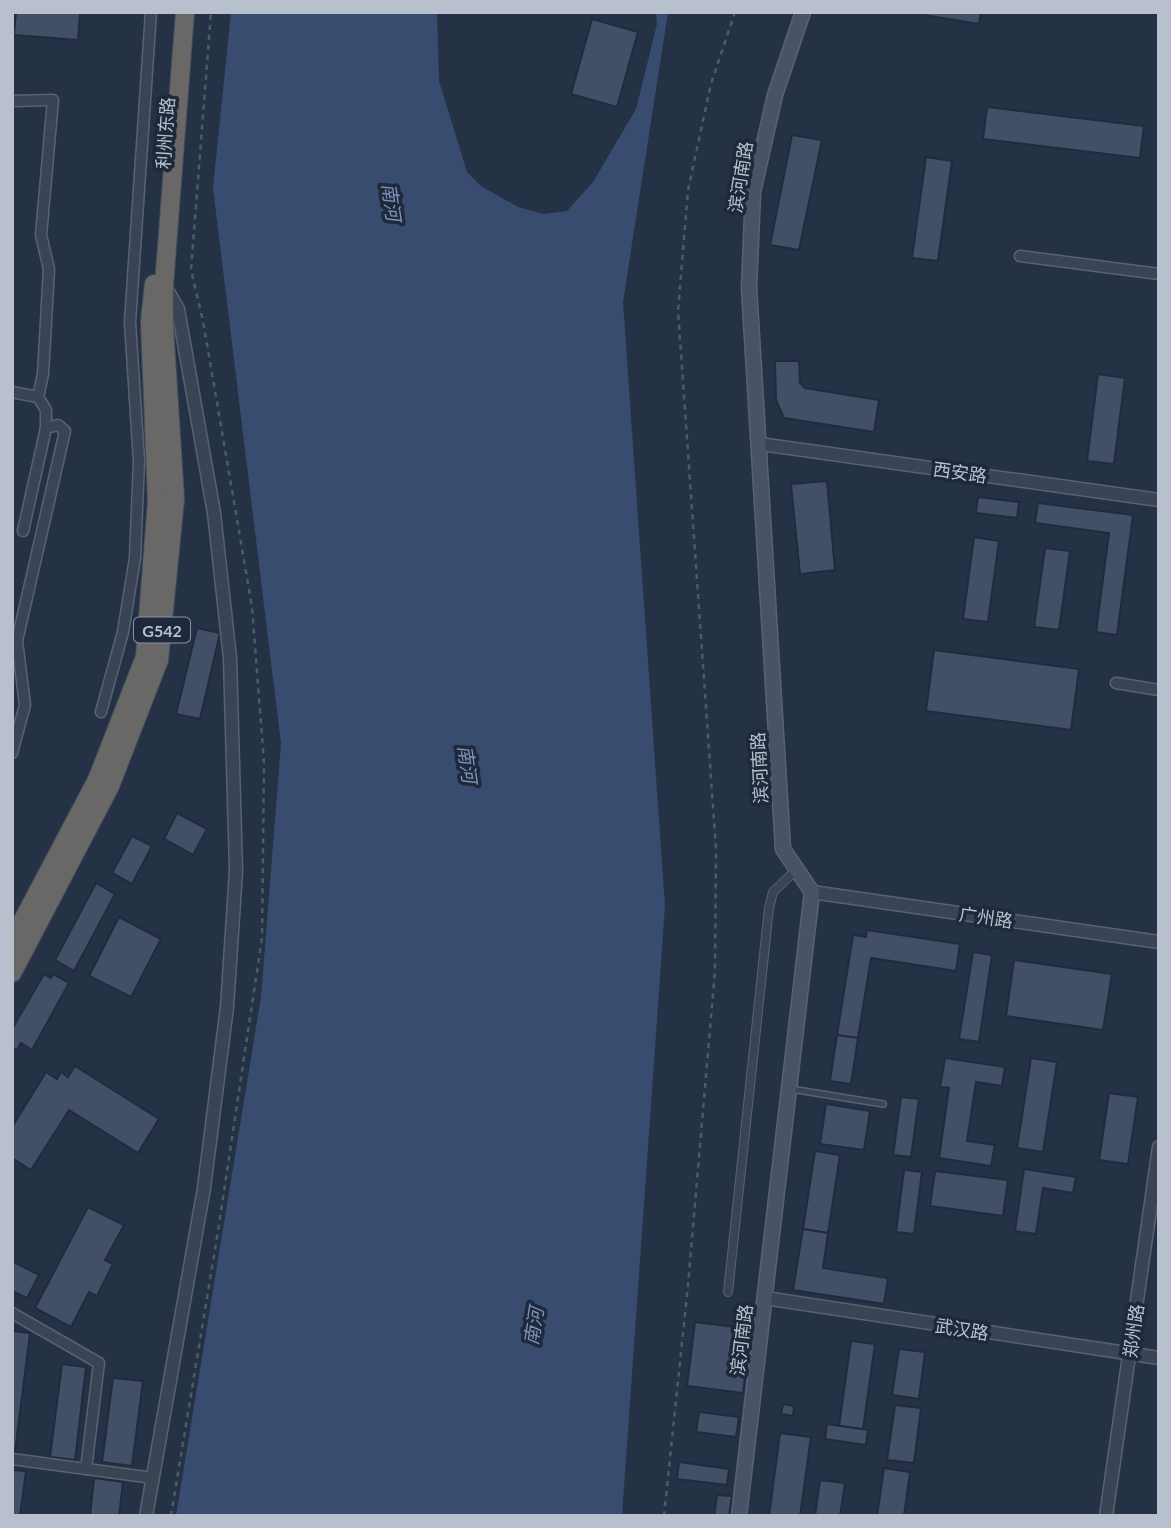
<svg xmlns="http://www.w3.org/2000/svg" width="1171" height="1528" viewBox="0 0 1171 1528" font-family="Lato,'Noto Sans SC',sans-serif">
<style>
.water{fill:#374c6e}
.building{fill:#424f66;stroke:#202b3d;stroke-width:2}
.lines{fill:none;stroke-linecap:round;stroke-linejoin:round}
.service-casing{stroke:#586272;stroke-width:8}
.pedestrian-casing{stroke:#586272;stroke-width:10}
.minor-casing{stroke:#586272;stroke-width:13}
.tertiary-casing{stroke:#586272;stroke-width:15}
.secondary-casing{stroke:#586272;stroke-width:17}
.trunk-casing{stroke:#444f60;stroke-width:20}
.path{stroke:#465f62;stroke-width:2.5;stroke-dasharray:5 5;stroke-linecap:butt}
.service{stroke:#3a4455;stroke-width:5}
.pedestrian{stroke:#3a4455;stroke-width:8}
.minor{stroke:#3a4455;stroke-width:10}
.tertiary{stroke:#3a4455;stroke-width:12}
.secondary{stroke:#485368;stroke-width:14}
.trunk{stroke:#6a6866;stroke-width:18}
.labels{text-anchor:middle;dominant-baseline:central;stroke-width:7;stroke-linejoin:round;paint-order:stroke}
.shield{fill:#1e293b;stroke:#8a93a2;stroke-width:2}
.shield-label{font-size:16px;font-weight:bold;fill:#b8c0ce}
.street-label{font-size:18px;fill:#b8c0ce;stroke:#1e293b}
.water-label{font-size:19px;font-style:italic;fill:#7c94b8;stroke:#1e293b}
</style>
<rect width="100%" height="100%" fill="#253246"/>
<!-- water -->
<polygon class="water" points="231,12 437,12 439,81 467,172 481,186 518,207 543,214 567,211 593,182 636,109 657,24 656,12 668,12 623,302 665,906 622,1516 176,1516 261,997 281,744 213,188"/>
<!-- building -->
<g class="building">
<polygon points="16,12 80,12 78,40 14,35"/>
<polygon points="924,12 981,12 979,24 924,15"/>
<polygon points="592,19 638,32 617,107 571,94"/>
<polygon points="987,107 1144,126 1140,158 983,139"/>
<polygon points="792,135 822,140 799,250 770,245"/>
<polygon points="926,157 952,161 938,261 912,258"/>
<polygon points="775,361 799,361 800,383 805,388 879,400 874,432 784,418 776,400"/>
<polygon points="1098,374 1125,378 1114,464 1087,461"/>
<polygon points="827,481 835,570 800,574 791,484"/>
<polygon points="978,497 1019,502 1017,518 976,513"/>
<polygon points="1038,503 1133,515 1117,635 1096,632 1109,533 1035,523"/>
<polygon points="974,537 999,541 988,622 963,619"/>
<polygon points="1045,548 1070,551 1059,630 1034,627"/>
<polygon points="197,628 220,633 200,719 176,714"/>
<polygon points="934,650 1079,669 1071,730 926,711"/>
<polygon points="177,813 207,829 193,855 164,839"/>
<polygon points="132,836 152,846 132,884 112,873"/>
<polygon points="96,883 115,894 74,971 55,960"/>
<polygon points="119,917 161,939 131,997 89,976"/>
<polygon points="867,930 960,944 956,971 871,958 858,1038 837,1035 853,935 866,937"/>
<polygon points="973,952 992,955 979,1042 959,1039"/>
<polygon points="1014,960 1112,974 1103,1030 1006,1016"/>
<polygon points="44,974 51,978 53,974 69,983 32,1050 21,1043 17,1050 12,1048 12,1029"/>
<polygon points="837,1035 858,1038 851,1084 830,1081"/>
<polygon points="945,1058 1005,1067 1002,1086 976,1082 967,1141 995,1145 991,1166 939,1158 949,1088 940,1087"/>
<polygon points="1031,1058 1057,1062 1043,1152 1017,1148"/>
<polygon points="75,1066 159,1119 138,1153 69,1110 31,1170 12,1158 12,1127 46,1072 57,1079 61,1072 68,1077"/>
<polygon points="1109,1093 1138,1097 1128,1164 1099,1160"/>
<polygon points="901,1097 919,1099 911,1157 893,1155"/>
<polygon points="826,1104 870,1111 864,1150 820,1144"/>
<polygon points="815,1151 840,1155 828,1233 803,1229"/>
<polygon points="1024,1169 1076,1177 1073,1193 1043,1188 1036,1234 1015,1231"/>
<polygon points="904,1170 922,1172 914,1234 896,1232"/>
<polygon points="935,1171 1008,1180 1003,1216 930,1206"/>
<polygon points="88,1207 124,1225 105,1260 113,1264 97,1296 89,1292 71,1327 35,1308"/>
<polygon points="803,1229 828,1233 823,1268 888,1278 884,1304 793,1290"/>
<polygon points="12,1261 39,1275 27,1298 12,1291"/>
<polygon points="695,1322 751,1329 743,1393 687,1386"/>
<polygon points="12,1331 30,1333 15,1452 12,1452"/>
<polygon points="851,1341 875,1344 863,1429 839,1426"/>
<polygon points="899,1349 925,1352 919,1399 892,1395"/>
<polygon points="62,1364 86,1367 75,1460 50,1457"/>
<polygon points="113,1378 143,1381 132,1466 102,1462"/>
<polygon points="783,1404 794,1406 793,1416 781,1414"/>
<polygon points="895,1405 921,1408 914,1463 887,1460"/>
<polygon points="699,1412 739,1417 736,1437 696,1432"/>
<polygon points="827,1424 868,1430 866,1445 825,1439"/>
<polygon points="780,1433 811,1437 800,1516 769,1516"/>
<polygon points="679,1462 729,1469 727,1485 677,1479"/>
<polygon points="884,1468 910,1472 904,1516 877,1516"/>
<polygon points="12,1470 26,1471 20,1516 12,1516"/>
<polygon points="94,1478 123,1482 119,1516 90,1516"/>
<polygon points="820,1480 845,1483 840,1516 815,1516"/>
<polygon points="717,1495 732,1496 729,1516 714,1516"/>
</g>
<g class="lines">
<!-- service casing -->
<g class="service-casing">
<polyline id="service" points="791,1089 883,1104"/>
</g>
<!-- pedestrian casing -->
<g class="pedestrian-casing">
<polyline id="pedestrian" points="728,1292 769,908 773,892 797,869"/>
</g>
<!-- minor casing -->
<g class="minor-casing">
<g id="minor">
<polyline points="12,101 53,100 41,235 49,269 43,374 38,397 46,410 46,428 23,531"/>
<polyline points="1020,256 1159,274"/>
<polyline points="12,392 38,397"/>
<polyline points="1116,683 1159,690"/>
<polyline points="101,712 123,632 135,558 139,461 130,322 151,12"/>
<polyline points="12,753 25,705 17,641 65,431 58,425 46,428"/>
<polyline points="12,1313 99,1363 86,1469"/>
<polyline points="12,1459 153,1478"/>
</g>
</g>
<!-- tertiary casing -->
<g class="tertiary-casing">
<g id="tertiary">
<polyline points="760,444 1159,500"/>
<polyline points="812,892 1159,942"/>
<polyline points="765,1298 1159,1358"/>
<polyline points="146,1516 204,1188 227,1007 236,871 230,658 214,513 178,309 166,288"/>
<polyline points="1106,1516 1159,1147"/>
</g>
</g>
<!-- secondary casing -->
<g class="secondary-casing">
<polyline id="secondary" points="739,1516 812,892 783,849 749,288 753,192 775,95 803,12"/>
</g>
<!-- trunk casing -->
<g class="trunk-casing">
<g id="trunk">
<polyline points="12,941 97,780 145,657 157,501 150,321 154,284"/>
<polyline points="12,973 110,786 159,660 175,499 164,326 164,285 185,12"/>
</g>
</g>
<!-- path -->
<g class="path">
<polyline points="171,1516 218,1231 262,938 264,763 252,607 203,321 191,270 211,12"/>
<polyline points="664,1516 688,1285 715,971 716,849 678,311 688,190 711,84 735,12"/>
</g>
<!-- service -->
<use href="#service" class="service"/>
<!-- pedestrian -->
<use href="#pedestrian" class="pedestrian"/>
<!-- minor -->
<use href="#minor" class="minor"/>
<!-- tertiary -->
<use href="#tertiary" class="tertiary"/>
<!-- secondary -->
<use href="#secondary" class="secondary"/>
<!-- trunk -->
<use href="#trunk" class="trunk"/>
</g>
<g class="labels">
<!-- shield labels -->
<rect class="shield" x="134" y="617.5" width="56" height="25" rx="5"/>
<g class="shield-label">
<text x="162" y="630">G542</text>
</g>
<!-- street labels -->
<g class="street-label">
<text transform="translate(165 133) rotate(-86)">利州东路</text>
<text transform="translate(740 177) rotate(-81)">滨河南路</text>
<text transform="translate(960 472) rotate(8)">西安路</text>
<text transform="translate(759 768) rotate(-93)">滨河南路</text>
<text transform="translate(986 917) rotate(8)">广州路</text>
<text transform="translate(962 1329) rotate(9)">武汉路</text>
<text transform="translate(1133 1331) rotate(-82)">郑州路</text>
<text transform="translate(741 1340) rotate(-83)">滨河南路</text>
</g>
<!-- water labels -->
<g class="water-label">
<text transform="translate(392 202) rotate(82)">南河</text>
<text transform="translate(468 764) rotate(82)">南河</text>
<text transform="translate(533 1326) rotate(-81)">南河</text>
</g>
</g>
<!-- border -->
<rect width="1171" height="1528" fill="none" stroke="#b8c0ce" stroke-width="28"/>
</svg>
